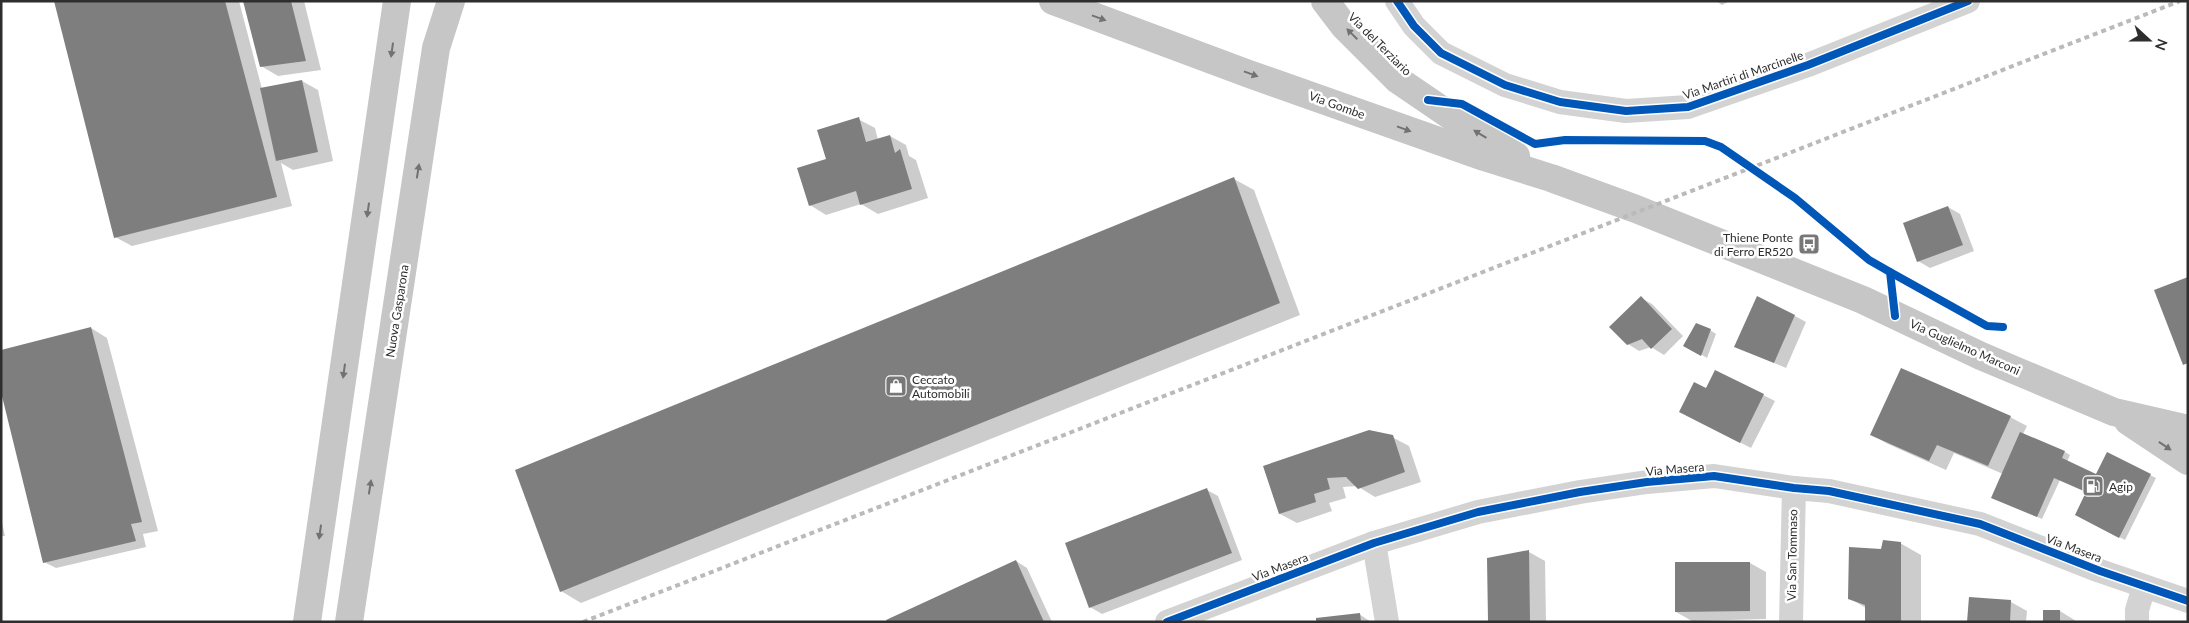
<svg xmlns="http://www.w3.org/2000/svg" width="2189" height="623" viewBox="0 0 2189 623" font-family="Lato,sans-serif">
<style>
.shadow{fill:#0003}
.building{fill:#7e7e7e}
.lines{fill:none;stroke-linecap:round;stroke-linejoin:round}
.minor{stroke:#d3d3d3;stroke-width:24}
.primary{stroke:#c6c6c6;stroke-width:28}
.rail{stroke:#bababa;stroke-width:4;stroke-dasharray:5 4;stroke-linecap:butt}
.cycleway-casing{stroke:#fff;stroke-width:11}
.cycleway{stroke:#0057b8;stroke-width:8}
.oneway{fill:#727272}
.labels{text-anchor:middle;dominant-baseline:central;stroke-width:5;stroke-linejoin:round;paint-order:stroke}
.street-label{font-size:12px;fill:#2e2e2e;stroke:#fff}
.poi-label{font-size:12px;fill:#2e2e2e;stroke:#fff;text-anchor:start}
</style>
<rect width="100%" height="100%" fill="#fff"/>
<!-- shadow -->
<g class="shadow">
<polygon points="56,1 239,1 262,89 302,81 318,90 333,161 293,170 281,163 292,206 132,246 115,237"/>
<polygon points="245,1 304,1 321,70 278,76 261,66"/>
<polygon points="1716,1 1730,1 1722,5"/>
<polygon points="858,119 875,128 878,140 890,136 906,145 909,156 916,160 928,198 878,214 861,204 826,215 810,205 827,160"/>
<polygon points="1234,179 1254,190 1300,315 581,603 561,591"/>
<polygon points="1948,207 1960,214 1974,251 1930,268 1918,261"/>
<polygon points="1641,298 1652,304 1683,336 1664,355 1651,347 1639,351 1628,344"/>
<polygon points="1795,316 1806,322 1786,368 1735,346"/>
<polygon points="91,328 107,338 158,531 143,534 146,547 56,568 44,562"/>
<polygon points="1710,330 1716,334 1707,358 1685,345"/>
<polygon points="1707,390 1763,395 1775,401 1751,448 1692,418"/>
<polygon points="2010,417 2027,426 2023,434 2065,452 2070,455 2067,462 2096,476 2108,454 2156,478 2125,540 2077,515 2088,492 2060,480 2042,519 1993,498 2003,474 1954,453 1946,470 1888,444 1872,435"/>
<polygon points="1392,437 1409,446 1421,482 1375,497 1357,486 1343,487 1346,498 1329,503 1332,511 1297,523 1280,514 1264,467"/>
<polygon points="1207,490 1218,496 1242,560 1102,614 1090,607"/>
<polygon points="1,518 5,536 1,536"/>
<polygon points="1900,543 1921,555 1921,622 1866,622 1866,608 1849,598 1882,550"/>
<polygon points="1529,552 1545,561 1546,622 1490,622 1488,559"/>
<polygon points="1016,561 1027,568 1052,622 888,622"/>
<polygon points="1750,563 1766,572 1766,619 1692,621 1676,612"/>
<polygon points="2011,602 2027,611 2026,622 1969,622"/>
<polygon points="2060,611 2076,621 2076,622 2045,622"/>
<polygon points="1359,614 1371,622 1317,622"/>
</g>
<!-- building -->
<g class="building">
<polygon points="54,1 225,1 277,197 114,238"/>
<polygon points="243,1 291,1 306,61 260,67"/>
<polygon points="302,80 318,152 276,161 260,88"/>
<polygon points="859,117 866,142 890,135 895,153 900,149 912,189 860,205 856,191 809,206 797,168 826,159 817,130"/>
<polygon points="1234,177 1280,303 560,592 515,470"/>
<polygon points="1948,206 1963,245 1917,262 1903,223"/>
<polygon points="2188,277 2188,363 2183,365 2154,290"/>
<polygon points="1641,296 1672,329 1651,349 1642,339 1627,345 1609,327"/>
<polygon points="1757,296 1795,315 1774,363 1734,347"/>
<polygon points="1696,323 1711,329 1701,356 1683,346"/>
<polygon points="91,327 142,522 131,524 136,541 43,563 1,392 1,350"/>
<polygon points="1901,368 2011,416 1988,466 1937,445 1929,461 1870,435"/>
<polygon points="1715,370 1764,394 1740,443 1679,412 1694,382 1706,388"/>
<polygon points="1369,430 1393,435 1405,472 1358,489 1346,477 1327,478 1330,489 1314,494 1316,502 1279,514 1263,466"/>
<polygon points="2020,432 2065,451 2062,458 2096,474 2107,452 2151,474 2119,538 2075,515 2086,492 2054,478 2037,517 1991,498"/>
<polygon points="1207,488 1232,553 1089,608 1065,543"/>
<polygon points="1883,540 1901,542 1901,622 1865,622 1865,605 1848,599 1849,547 1881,549"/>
<polygon points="1529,550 1530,622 1488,622 1487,558"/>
<polygon points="1016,560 1044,622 887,622 886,620"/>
<polygon points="1675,562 1750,562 1750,611 1675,612"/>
<polygon points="1969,597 2011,600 2010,622 1967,622"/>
<rect x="2043" y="610" width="17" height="12"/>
<polygon points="1360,613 1361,622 1316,622 1316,618"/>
</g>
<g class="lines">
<!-- minor -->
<g class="minor">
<polyline points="1397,1 1414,26 1441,53 1505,85 1560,102 1626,111 1688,107 1808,65 1968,1"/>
<polyline points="1374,543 1387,622"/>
<polyline points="1167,622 1374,543 1478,512 1580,492 1647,482 1714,476 1794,488 1829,491 1980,524 2100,571 2188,601"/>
<polyline points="1791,622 1794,488"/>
<polyline points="2137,622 2137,610 2144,587"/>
</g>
<!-- primary -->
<g class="primary">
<polyline points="1053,1 1249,74 1484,157 1551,178 1636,209 1863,300 1981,356 2114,412 2188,429"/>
<polyline points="1325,1 1344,26 1398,80 1464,125 1516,156"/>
<polyline points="2128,421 2188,461"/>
<polyline points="307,622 397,1"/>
<polyline points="349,622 436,48 451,1"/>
</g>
<!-- rail -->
<polyline class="rail" points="583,622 2180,1"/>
<!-- cycleway casing -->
<g class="cycleway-casing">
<g id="cycleway">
<polyline points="1397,1 1414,26 1441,53 1505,85 1560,102 1626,111 1688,107 1808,65 1968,1"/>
<polyline points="1428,100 1462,104 1535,144 1565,140 1705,141 1721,147 1795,198 1869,260 1890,272 1895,316"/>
<polyline points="1890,272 1987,326 2003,327"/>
<polyline points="1167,622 1374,543 1478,512 1580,492 1647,482 1714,476 1794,488 1829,491 1980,524 2100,571 2188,601"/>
</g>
</g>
<!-- cycleway -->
<use href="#cycleway" class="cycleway"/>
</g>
<!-- one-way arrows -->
<defs><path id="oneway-solid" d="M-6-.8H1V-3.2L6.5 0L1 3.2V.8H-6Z" transform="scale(1.25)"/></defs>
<g class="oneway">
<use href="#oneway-solid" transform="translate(1099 18) rotate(20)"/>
<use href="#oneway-solid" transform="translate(1352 34) rotate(-135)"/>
<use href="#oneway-solid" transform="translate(392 50) rotate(98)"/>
<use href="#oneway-solid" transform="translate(1251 74) rotate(20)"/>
<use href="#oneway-solid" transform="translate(1404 129) rotate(20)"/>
<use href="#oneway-solid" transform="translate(1480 134) rotate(-149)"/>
<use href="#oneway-solid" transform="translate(418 171) rotate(-81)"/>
<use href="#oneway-solid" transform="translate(368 210) rotate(98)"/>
<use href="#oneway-solid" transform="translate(344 371) rotate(98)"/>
<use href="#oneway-solid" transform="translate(2165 446) rotate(34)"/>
<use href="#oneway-solid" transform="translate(370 487) rotate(-81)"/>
<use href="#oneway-solid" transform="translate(320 532) rotate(98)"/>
</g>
<!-- icons -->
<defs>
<g id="bus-square" transform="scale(1.125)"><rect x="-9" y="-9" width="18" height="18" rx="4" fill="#777" stroke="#fff"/><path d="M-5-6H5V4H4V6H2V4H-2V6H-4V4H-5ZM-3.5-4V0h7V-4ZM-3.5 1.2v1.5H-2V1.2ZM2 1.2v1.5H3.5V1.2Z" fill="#fff"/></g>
<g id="shop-square" transform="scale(1.125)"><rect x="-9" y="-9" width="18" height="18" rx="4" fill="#777" stroke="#fff"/><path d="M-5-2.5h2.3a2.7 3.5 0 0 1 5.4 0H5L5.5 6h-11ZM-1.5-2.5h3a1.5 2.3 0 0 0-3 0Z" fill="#fff"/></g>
<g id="fuel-square" transform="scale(1.125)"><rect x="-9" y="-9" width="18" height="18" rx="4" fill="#777" stroke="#fff"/><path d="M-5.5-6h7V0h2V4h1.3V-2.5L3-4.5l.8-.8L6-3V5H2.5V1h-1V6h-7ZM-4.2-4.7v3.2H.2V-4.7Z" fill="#fff"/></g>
</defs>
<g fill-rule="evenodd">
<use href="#bus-square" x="1809" y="244"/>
<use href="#shop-square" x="896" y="386"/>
<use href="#fuel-square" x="2093" y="486"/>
</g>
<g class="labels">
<!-- street labels -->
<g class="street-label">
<text transform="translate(1380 44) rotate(45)">Via del Terziario</text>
<text transform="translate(1743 75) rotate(-19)">Via Martiri di Marcinelle</text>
<text transform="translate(1337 105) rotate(20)">Via Gombe</text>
<text transform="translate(397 311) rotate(-81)">Nuova Gasparona</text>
<text transform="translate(1965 347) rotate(24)">Via Guglielmo Marconi</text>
<text transform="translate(1675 469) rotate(-5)">Via Masera</text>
<text transform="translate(2074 548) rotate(21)">Via Masera</text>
<text transform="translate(1792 555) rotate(-89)">Via San Tommaso</text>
<text transform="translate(1280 567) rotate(-21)">Via Masera</text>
</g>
<!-- poi labels -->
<g class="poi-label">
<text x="1793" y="237" text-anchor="end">Thiene Ponte<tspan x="1793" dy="14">di Ferro ER520</tspan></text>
<text x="912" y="379">Ceccato<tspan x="912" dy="14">Automobili</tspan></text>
<text x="2109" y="486">Agip</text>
</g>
</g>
<!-- border -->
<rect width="2189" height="623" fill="none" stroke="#2e2e2e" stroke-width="5"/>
<!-- north arrow -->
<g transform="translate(2149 40) rotate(111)" stroke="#ffffff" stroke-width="4" paint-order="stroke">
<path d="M0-4L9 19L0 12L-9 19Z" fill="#2e2e2e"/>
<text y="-8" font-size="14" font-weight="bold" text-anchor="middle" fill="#2e2e2e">N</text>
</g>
</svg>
